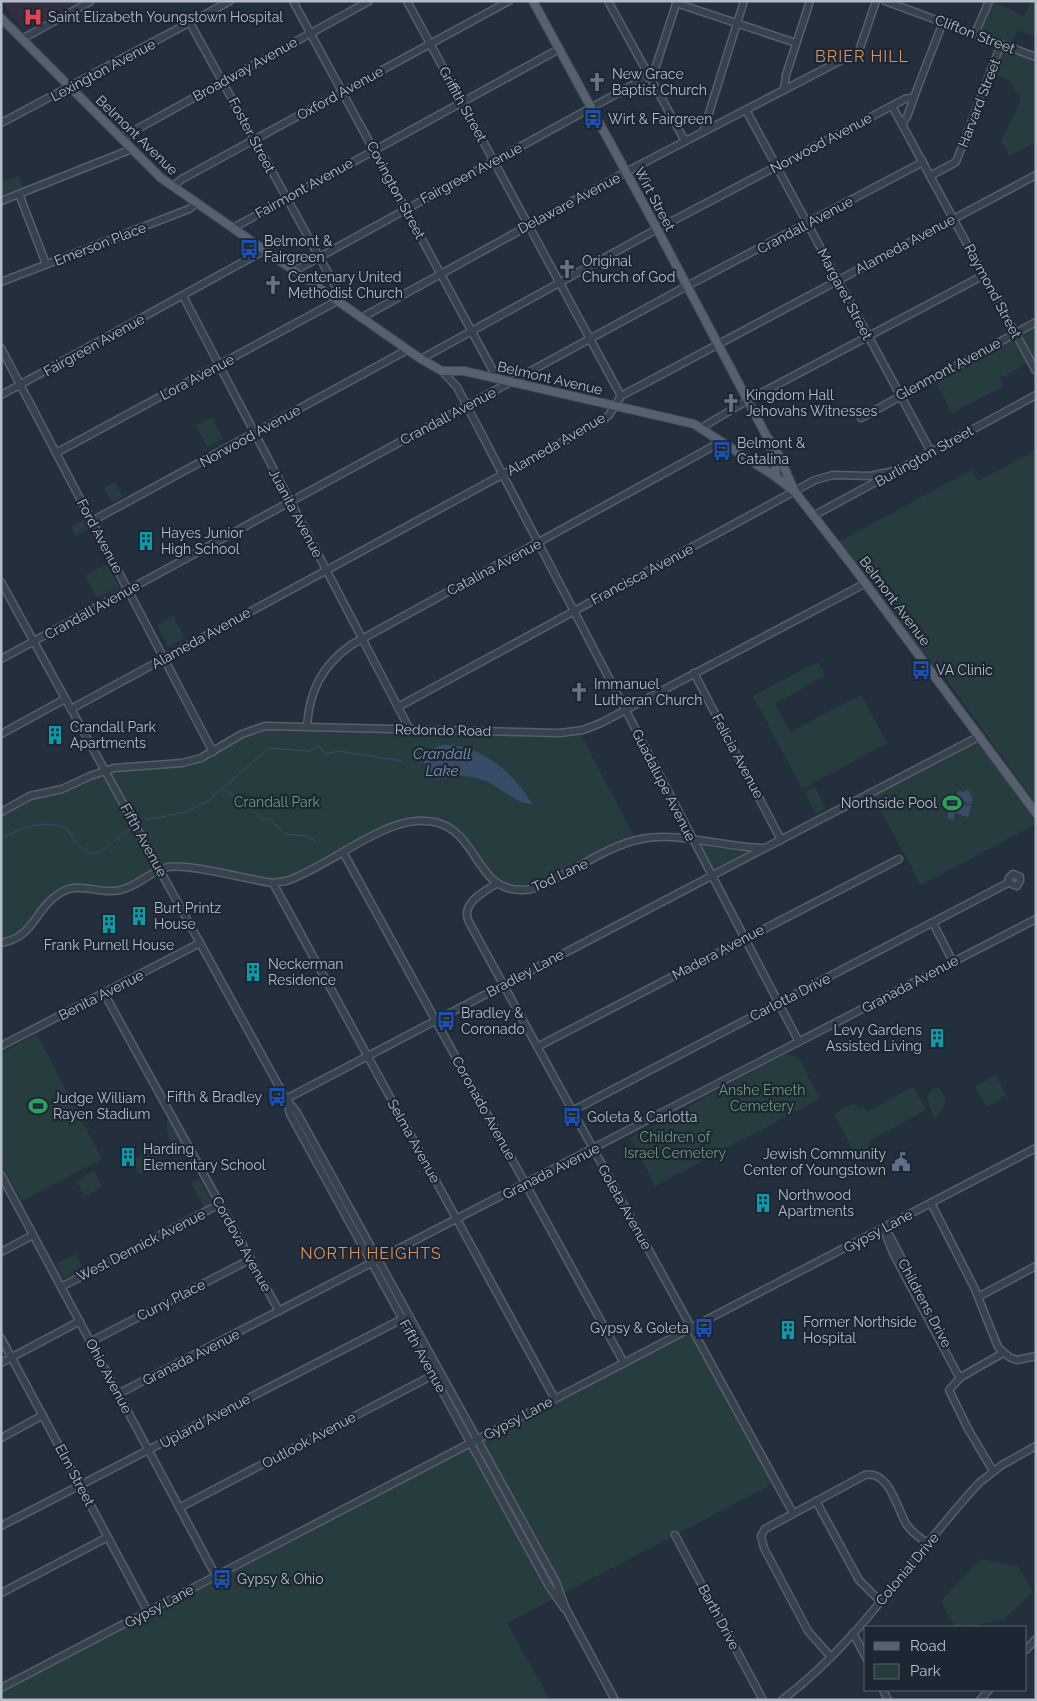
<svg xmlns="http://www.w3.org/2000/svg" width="1037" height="1701" viewBox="0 0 1037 1701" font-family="Raleway,sans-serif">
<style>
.medical{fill:#32303f}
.green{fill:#263c3f}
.water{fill:#394c67}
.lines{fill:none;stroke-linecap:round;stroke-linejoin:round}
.stream{stroke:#394c67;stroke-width:1}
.minor-casing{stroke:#565f6c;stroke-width:9}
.major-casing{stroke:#414a57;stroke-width:10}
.minor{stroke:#38414e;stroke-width:6}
.major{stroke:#56606e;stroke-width:8}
.labels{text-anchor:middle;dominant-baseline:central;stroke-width:4.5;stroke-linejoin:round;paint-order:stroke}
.poi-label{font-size:14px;fill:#b4bcc9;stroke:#1d2633;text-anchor:start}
.street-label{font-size:14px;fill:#b4bcc9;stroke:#1d2633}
.park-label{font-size:14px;fill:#6b9a76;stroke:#1d2633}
.water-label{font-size:15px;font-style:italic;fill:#7c92b1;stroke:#1d2633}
.quarter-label{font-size:16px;letter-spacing:1px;fill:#d59563;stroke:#1d2633}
</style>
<rect width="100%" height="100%" fill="#242f3e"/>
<!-- medical -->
<polygon class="medical" points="1,1 81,1 25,31"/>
<!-- green -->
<g class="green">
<polygon points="991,1 1024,16 1031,1 1036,1 1036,37 1018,30 1011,47 1036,57 1036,142 1009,156 1001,141 1021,99 1009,80 990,72 1001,44 975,34"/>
<polygon points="19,176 23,187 1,195 1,177 5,181"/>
<polygon points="1036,322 1036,359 1000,378 1004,386 952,413 933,377"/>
<polygon points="212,417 223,439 207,447 196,425"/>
<polygon points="1036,448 1036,804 942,673 936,678 835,544 972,470 978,481 1031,453"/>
<polygon points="115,482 123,497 112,503 104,488"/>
<polygon points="85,519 90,528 76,536 71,526"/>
<polygon points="107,564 119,587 97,598 85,576"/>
<polygon points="173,616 185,638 168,647 157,625"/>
<polygon points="818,662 825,676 775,703 790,732 861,695 887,743 802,789 753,696"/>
<polygon points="260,727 582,730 581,735 636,840 531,889 496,884 465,840 430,822 398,825 291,880 273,883 170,867 120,890 88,888 60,893 32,925 1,943 1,812 21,800 57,791 105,771 190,761"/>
<polygon points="980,736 1036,813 1036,824 921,885 871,793"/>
<polygon points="815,787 826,809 816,814 805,792"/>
<polygon points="693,840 765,848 712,876"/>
<polygon points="37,1034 102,1159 22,1201 1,1163 1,1053"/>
<polygon points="786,1054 798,1057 820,1098 655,1186 630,1138"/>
<polygon points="996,1075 1007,1097 1005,1096 986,1107 975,1086"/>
<polygon points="913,1087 926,1110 868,1141 870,1145 864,1154 856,1156 834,1114 854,1103 858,1109 863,1106 867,1112"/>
<polygon points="939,1088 947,1102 934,1120 927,1097 933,1089"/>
<polygon points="286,1099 477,1439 692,1328 776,1482 507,1623 550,1700 1,1700 1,1688 471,1443 290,1114"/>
<path d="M169,1111L199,1165C174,1155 162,1137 169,1111Z"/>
<polygon points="151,1151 158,1165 139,1175 131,1161"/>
<polygon points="94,1171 102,1187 84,1196 76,1181"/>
<polygon points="199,1179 213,1203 204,1207 191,1183"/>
<polygon points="76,1254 84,1269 64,1279 56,1264"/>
<polygon points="981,1559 1018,1566 1033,1592 1004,1619 968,1627 955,1627 941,1601"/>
</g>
<!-- water -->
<g class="water">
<path d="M443,745C481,744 514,773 532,804C521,805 499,788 488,782C481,779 473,777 465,776C452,774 443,783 431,777C421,758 418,752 443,745Z"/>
<polygon points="965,790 970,791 970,794 973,797 971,805 954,798 959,791 964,792"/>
<polygon points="952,800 971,806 968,817 955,813 953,820 947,818"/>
</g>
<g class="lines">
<!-- stream -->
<g class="stream">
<polyline points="419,764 422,762"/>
<polyline points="224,790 243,800 261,818 271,820 285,834 306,836 315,841"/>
<polyline points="146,820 186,812 208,801 269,748 309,751 319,746 325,754 338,751 402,761"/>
<path d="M1,839C20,828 46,818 67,829C94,871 101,849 130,828"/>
</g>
<!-- minor casing -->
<g class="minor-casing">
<g id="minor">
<polyline points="293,1 497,378"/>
<polyline points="407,1 621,396"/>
<polyline points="608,1 685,141"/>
<polyline points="885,1 1036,57"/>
<polyline points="676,3 796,43"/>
<polyline points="975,34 989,1"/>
<polyline points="22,39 91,1"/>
<polyline points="784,90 786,75 810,1"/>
<polyline points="892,106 1036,371"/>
<polyline points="746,110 931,452"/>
<polyline points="1,123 230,1"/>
<polyline points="902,124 907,117 914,97"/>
<polyline points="703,132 744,1"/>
<polyline points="121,138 369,1"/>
<polyline points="930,176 956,162 1001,44"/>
<polyline points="173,186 182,179 509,1"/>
<polyline points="19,194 46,264"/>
<polyline points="1,201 132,149"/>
<polyline points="233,228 559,49"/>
<polyline points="294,271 649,76 656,66 677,1"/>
<polyline points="1,282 189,209 197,203"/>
<polyline points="183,296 410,730"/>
<polyline points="361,318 626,172 859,51 876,1"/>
<polyline points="1,348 213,752"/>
<polyline points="421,359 657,229 905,99 914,97 943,22"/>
<polyline points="442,371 457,387 799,1042"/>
<polyline points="1,395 265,250"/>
<polyline points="861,418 1036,322"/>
<polyline points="701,428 748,400 984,275"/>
<polyline points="56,453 337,301 337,289 190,23"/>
<polyline points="813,516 1036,395"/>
<polyline points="92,521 407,350"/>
<polyline points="1,582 286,1099 296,1111 556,1582 566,1609 615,1700"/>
<polyline points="1,659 687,286 923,162"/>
<polyline points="694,673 781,840"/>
<polyline points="398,707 815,480 833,475 870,476 894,471"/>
<polyline points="71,709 603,420 609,415 621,396 1036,175"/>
<path d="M307,727C309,691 322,666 351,645L721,442"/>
<polyline points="1,734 65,699"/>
<polyline points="1,812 30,796 62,789 90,776 114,768 182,763 201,758 242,734 265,726 560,733 583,730 601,723 866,583"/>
<polyline points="343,852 624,1363"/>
<polyline points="273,883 555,1399"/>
<path d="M496,884C483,892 460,904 469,922L793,1513"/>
<polyline points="933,923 953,962"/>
<path d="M1,943C35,937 34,909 60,893C78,882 93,892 112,891C133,891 148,872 168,867C187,863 250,880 273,883L286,881C326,868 376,824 416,821C481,816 469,892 523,890C536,890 547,883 559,877C584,864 612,845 641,839C681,831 724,848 765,848L980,736"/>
<polyline points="104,993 279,1311"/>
<polyline points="1,1046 200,943"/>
<polyline points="537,1047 899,859"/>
<polyline points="286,1099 763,849"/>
<polyline points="287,1102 290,1114 549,1586 564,1608"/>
<polyline points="572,1111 1008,883 1009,878 1013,874 1020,877 1020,881 1017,886 1008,883"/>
<polyline points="1,1175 216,1576"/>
<polyline points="931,1203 974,1287 998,1347 1009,1357 1017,1360 1036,1356"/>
<polyline points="883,1228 894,1255 958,1375 961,1377"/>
<polyline points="884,1232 890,1236 909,1273"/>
<polyline points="1,1252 33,1235"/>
<polyline points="61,1287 220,1204"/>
<polyline points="978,1297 1036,1266"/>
<polyline points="1,1338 148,1612"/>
<polyline points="90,1342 251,1259"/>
<polyline points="1,1363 80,1321"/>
<polyline points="118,1394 1036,919"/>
<polyline points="1,1438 43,1415"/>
<polyline points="993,1471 967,1427 949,1390 961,1377 1003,1353"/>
<polyline points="816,1501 859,1580 880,1601"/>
<polyline points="179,1508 435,1374"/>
<polyline points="1,1526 404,1318"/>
<polyline points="675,1535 763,1700"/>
<polyline points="1,1593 108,1537"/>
<polyline points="853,1633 866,1658"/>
<polyline points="1026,1650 1036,1639"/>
<path d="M830,1656L808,1631L764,1548L761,1536L765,1529L865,1475C890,1470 897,1510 907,1525C912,1533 921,1538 928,1544"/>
<polyline points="1,1688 1036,1148"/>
<polyline points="883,1690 888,1700"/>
<path d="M782,1700C861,1641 913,1554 979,1483L1002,1465L1036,1446"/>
<polyline points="980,1700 989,1690"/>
</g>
</g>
<!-- major casing -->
<g class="major-casing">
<g id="major">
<polyline points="533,1 656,227 767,437 776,449 795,492"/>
<polyline points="1,18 161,178 421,359 442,371 464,371 694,424 776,477 795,492 851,564 1036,813"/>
<polyline points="767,439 775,461 776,477"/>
</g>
</g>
<!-- minor -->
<use href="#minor" class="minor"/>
<!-- major -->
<use href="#major" class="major"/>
</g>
<!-- icons -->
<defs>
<g id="hospital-bare" transform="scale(1.5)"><path d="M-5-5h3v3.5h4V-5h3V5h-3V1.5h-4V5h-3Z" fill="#e0444e" stroke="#1d2633" stroke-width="2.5" paint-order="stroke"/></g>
<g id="church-bare" transform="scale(1.5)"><path d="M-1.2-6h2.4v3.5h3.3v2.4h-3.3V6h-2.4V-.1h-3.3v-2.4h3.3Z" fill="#6b7280" stroke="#1d2633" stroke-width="2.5" paint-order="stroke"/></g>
<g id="bus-bare" transform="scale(1.5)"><path d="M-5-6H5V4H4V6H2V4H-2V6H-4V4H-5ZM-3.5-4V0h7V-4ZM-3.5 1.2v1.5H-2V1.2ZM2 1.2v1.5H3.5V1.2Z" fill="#1a4fb4" stroke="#1d2633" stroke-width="2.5" paint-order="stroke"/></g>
<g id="building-bare" transform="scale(1.5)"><path d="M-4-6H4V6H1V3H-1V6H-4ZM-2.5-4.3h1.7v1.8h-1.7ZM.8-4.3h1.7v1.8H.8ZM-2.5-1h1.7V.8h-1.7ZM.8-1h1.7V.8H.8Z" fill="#0f9aa8" stroke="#1d2633" stroke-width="2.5" paint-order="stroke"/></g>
<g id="stadium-bare" transform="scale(1.5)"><path d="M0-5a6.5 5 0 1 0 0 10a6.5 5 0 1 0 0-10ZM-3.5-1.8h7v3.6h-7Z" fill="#2e9e5b" stroke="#1d2633" stroke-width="2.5" paint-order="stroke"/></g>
<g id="civic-bare" transform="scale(1.5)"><path d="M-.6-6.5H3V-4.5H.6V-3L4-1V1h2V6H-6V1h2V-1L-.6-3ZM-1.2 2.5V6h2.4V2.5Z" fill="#5c6f8a" stroke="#1d2633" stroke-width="2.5" paint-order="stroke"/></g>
</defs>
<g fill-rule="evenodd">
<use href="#hospital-bare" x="33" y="17"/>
<use href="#church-bare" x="597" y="82"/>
<use href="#bus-bare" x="593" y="119"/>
<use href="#bus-bare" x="249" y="249"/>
<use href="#church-bare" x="567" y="269"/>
<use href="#church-bare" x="273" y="285"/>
<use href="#church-bare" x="731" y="403"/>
<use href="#bus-bare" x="722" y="451"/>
<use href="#building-bare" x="146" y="541"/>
<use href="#bus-bare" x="921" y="670"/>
<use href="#church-bare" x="579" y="692"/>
<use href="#building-bare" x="55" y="735"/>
<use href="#stadium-bare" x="952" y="803"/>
<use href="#building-bare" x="139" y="916"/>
<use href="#building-bare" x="109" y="924"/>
<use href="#building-bare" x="253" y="972"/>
<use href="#bus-bare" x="446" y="1021"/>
<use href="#building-bare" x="937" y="1038"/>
<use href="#bus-bare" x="277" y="1097"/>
<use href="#stadium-bare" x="38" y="1106"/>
<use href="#bus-bare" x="572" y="1117"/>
<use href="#building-bare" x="128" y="1157"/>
<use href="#civic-bare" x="901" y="1162"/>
<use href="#building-bare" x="763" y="1203"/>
<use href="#bus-bare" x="704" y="1328"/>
<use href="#building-bare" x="788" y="1330"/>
<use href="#bus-bare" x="222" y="1579"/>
</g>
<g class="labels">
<!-- poi labels -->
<g class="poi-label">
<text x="48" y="17">Saint Elizabeth Youngstown Hospital</text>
<text x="612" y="74">New Grace<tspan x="612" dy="16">Baptist Church</tspan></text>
<text x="608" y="119">Wirt &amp; Fairgreen</text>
<text x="264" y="241">Belmont &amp;<tspan x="264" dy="16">Fairgreen</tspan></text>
<text x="582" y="261">Original<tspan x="582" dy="16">Church of God</tspan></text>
<text x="288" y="277">Centenary United<tspan x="288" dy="16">Methodist Church</tspan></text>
<text x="746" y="395">Kingdom Hall<tspan x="746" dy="16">Jehovahs Witnesses</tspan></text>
<text x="737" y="443">Belmont &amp;<tspan x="737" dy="16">Catalina</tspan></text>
<text x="161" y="533">Hayes Junior<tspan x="161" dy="16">High School</tspan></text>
<text x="936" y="670">VA Clinic</text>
<text x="594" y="684">Immanuel<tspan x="594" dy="16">Lutheran Church</tspan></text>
<text x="70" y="727">Crandall Park<tspan x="70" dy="16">Apartments</tspan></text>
<text x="937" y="803" text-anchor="end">Northside Pool</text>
<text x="154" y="908">Burt Printz<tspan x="154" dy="16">House</tspan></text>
<text x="109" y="945" text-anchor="middle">Frank Purnell House</text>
<text x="268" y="964">Neckerman<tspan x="268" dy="16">Residence</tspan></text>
<text x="461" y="1013">Bradley &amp;<tspan x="461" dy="16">Coronado</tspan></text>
<text x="922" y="1030" text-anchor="end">Levy Gardens<tspan x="922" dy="16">Assisted Living</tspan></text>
<text x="262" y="1097" text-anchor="end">Fifth &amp; Bradley</text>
<text x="53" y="1098">Judge William<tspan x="53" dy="16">Rayen Stadium</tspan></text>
<text x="587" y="1117">Goleta &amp; Carlotta</text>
<text x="143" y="1149">Harding<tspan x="143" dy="16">Elementary School</tspan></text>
<text x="886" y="1154" text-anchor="end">Jewish Community<tspan x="886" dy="16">Center of Youngstown</tspan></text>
<text x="778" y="1195">Northwood<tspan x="778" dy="16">Apartments</tspan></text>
<text x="803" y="1322">Former Northside<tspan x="803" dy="16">Hospital</tspan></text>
<text x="689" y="1328" text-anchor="end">Gypsy &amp; Goleta</text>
<text x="237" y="1579">Gypsy &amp; Ohio</text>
</g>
<!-- street labels -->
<g class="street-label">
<text transform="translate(975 34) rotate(21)">Clifton Street</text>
<text transform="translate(245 69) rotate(-29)">Broadway Avenue</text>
<text transform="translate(103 70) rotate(-28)">Lexington Avenue</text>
<text transform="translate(340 93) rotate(-29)">Oxford Avenue</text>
<text transform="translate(979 103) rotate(-69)">Harvard Street</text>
<text transform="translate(463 104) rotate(61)">Griffith Street</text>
<text transform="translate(137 135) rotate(44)">Belmont Avenue</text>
<text transform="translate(252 135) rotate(62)">Foster Street</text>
<text transform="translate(821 143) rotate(-28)">Norwood Avenue</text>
<text transform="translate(471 173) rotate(-28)">Fairgreen Avenue</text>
<text transform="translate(304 188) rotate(-29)">Fairmont Avenue</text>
<text transform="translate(396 190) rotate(62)">Covington Street</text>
<text transform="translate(655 199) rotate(62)">Wirt Street</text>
<text transform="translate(569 203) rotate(-28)">Delaware Avenue</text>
<text transform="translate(805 225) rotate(-28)">Crandall Avenue</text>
<text transform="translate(100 244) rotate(-21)">Emerson Place</text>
<text transform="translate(905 244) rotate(-28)">Alameda Avenue</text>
<text transform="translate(993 291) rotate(62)">Raymond Street</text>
<text transform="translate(845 294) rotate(62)">Margaret Street</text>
<text transform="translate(94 345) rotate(-29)">Fairgreen Avenue</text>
<text transform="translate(948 369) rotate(-28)">Glenmont Avenue</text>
<text transform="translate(197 377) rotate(-28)">Lora Avenue</text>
<text transform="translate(550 378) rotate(13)">Belmont Avenue</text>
<text transform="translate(448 416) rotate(-28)">Crandall Avenue</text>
<text transform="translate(250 436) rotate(-29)">Norwood Avenue</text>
<text transform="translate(556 444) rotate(-30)">Alameda Avenue</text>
<text transform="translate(924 456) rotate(-29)">Burlington Street</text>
<text transform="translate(296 513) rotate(62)">Juanita Avenue</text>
<text transform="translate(100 536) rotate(62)">Ford Avenue</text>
<text transform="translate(494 567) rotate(-28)">Catalina Avenue</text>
<text transform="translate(642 574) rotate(-28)">Francisca Avenue</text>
<text transform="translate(895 601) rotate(53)">Belmont Avenue</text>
<text transform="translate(92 610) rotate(-29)">Crandall Avenue</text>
<text transform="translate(201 638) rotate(-29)">Alameda Avenue</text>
<text transform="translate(443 730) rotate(1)">Redondo Road</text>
<text transform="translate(738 756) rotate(62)">Felicia Avenue</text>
<text transform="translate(664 785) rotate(63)">Guadalupe Avenue</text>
<text transform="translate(144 840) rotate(61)">Fifth Avenue</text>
<text transform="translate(560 875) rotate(-25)">Tod Lane</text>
<text transform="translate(718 952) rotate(-28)">Madera Avenue</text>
<text transform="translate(525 973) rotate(-28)">Bradley Lane</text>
<text transform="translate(910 984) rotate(-28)">Granada Avenue</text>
<text transform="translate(101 995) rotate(-27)">Benita Avenue</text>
<text transform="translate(790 997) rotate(-27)">Carlotta Drive</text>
<text transform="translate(484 1108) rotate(61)">Coronado Avenue</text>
<text transform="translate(414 1141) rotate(61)">Selma Avenue</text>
<text transform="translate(551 1171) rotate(-27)">Granada Avenue</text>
<text transform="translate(625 1207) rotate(61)">Goleta Avenue</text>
<text transform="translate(878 1231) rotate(-28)">Gypsy Lane</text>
<text transform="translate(242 1244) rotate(61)">Cordova Avenue</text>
<text transform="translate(141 1245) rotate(-27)">West Dennick Avenue</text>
<text transform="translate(171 1300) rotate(-27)">Curry Place</text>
<text transform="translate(925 1303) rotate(62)">Childrens Drive</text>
<text transform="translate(423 1356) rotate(61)">Fifth Avenue</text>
<text transform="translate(191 1357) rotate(-27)">Granada Avenue</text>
<text transform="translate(109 1376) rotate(62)">Ohio Avenue</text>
<text transform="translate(518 1418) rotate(-28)">Gypsy Lane</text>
<text transform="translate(205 1421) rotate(-28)">Upland Avenue</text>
<text transform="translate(309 1440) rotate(-28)">Outlook Avenue</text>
<text transform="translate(75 1475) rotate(62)">Elm Street</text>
<text transform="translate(907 1569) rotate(-50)">Colonial Drive</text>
<text transform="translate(159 1606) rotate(-28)">Gypsy Lane</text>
<text transform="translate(719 1617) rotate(62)">Barth Drive</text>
</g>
<!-- park labels -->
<g class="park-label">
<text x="277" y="802">Crandall Park</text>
<text x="762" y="1090">Anshe Emeth<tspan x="762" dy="16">Cemetery</tspan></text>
<text x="675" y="1137">Children of<tspan x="675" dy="16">Israel Cemetery</tspan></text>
</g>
<!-- water labels -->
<g class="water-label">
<text x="442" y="754">Crandall<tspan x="442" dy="17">Lake</tspan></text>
</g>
<!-- quarter labels -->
<g class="quarter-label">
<text x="862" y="56">BRIER HILL</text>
<text x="371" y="1253">NORTH HEIGHTS</text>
</g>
</g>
<!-- border -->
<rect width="1037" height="1701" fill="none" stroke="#b4bcc9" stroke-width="5"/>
<!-- legend -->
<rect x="864" y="1626" width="162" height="65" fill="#1d2633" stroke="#59626f"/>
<rect x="874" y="1642" width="25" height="8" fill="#56606e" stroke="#59626f"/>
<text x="910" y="1651" font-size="15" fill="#b4bcc9">Road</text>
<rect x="874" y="1664" width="25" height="15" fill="#263c3f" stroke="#59626f"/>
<text x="910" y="1676" font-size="15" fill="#b4bcc9">Park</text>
</svg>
